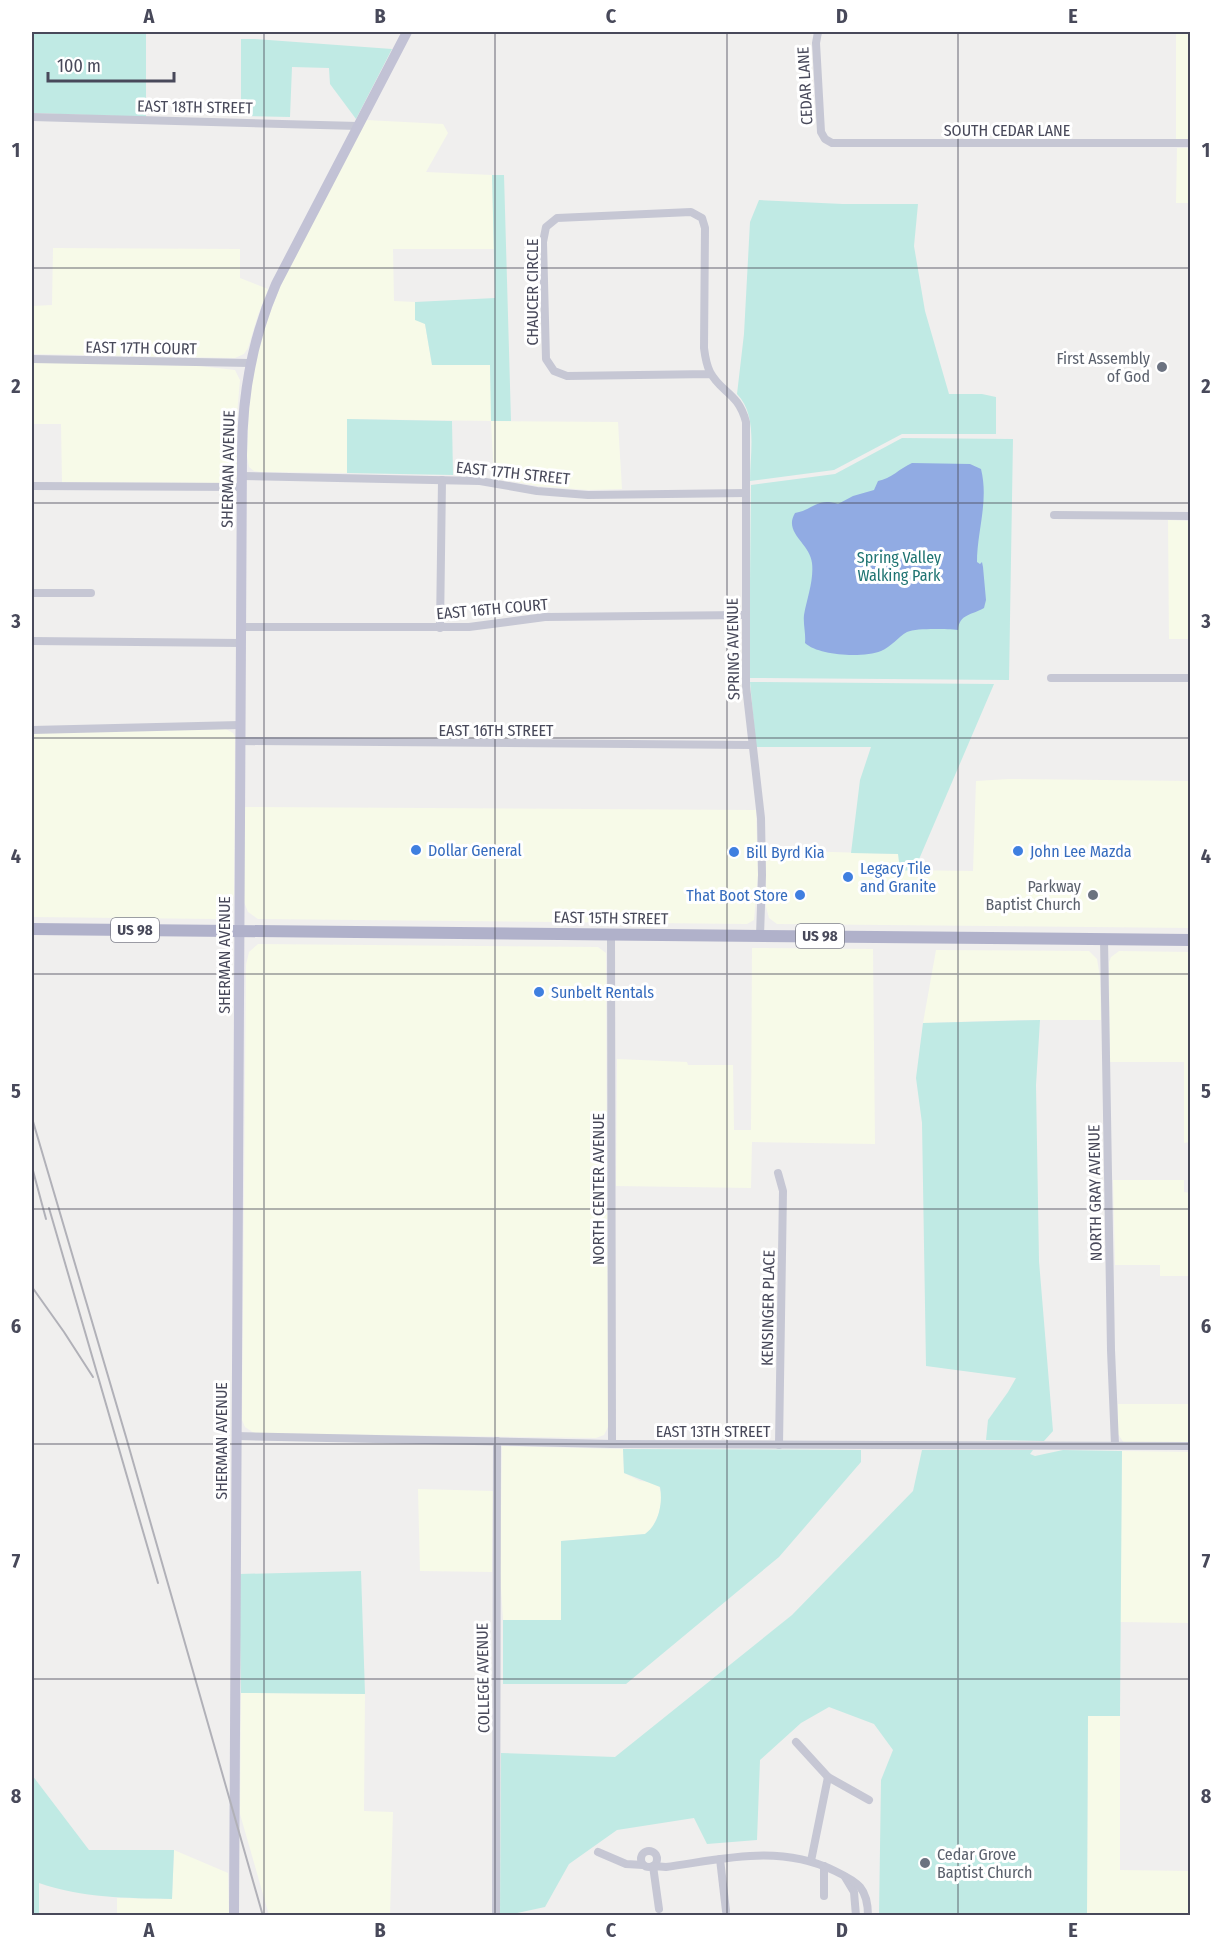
<svg xmlns="http://www.w3.org/2000/svg" width="1222" height="1947" viewBox="0 0 1222 1947" font-family="'Fira Sans Condensed',sans-serif">
<style>
.commercial{fill:#f7fae8}
.green{fill:#c0eae4}
.water{fill:#91abe3}
.lines{fill:none;stroke-linecap:round;stroke-linejoin:round}
.street{stroke:#c6c7d4;stroke-width:8}
.secondary{stroke:#c2c2d5;stroke-width:10}
.primary{stroke:#b0b1ca;stroke-width:12}
.rail{stroke:#b1b1b8;stroke-width:2}
.grid{fill:none;stroke:#48495a;stroke-width:1.5;stroke-opacity:0.55}
.worship-dot{fill:#6b7280;stroke:#fff;stroke-width:2}
.shop-dot{fill:#3f7fe0;stroke:#fff;stroke-width:2}
.labels{text-anchor:middle;dominant-baseline:central;stroke-width:6;stroke-linejoin:round;paint-order:stroke}
.shield{fill:#fff;stroke:#7f808c;stroke-width:1.5}
.shield-label{font-size:15px;font-weight:bold;fill:#48495a}
.street-label{font-size:16px;fill:#48495a;stroke:#fff}
.worship-label{font-size:16px;fill:#5b616d;stroke:#fff;text-anchor:end}
.park-label{font-size:16px;fill:#1f7472;stroke:#fff}
.shop-label{font-size:16px;fill:#366cbe;stroke:#fff;text-anchor:start}
.neatline{fill:none;stroke:#48495a;stroke-width:2}
.grid-label{font-size:20px;text-anchor:middle;font-weight:bold;fill:#48495a}
</style>
<rect width="100%" height="100%" fill="#f0efee"/>
<!-- commercial -->
<g class="commercial">
<rect x="1176" y="32" width="14" height="107"/>
<polygon points="366,120 443,124 448,133 426,172 492,175 494,249 393,249 394,301 415,302 415,319 425,324 432,365 490,365 492,421 618,422 622,489 588,490 538,486 494,478 491,421 347,419 347,473 261,472 254,471 249,467 247,456 249,406 254,368 262,334 282,282"/>
<polygon points="1177,148 1190,148 1190,203 1176,203"/>
<polygon points="53,248 240,249 240,278 268,289 258,315 248,348 244,354 235,358 32,354 32,306 52,305"/>
<polygon points="32,362 200,366 235,370 240,380 236,426 237,476 235,480 227,483 62,482 61,424 32,424"/>
<polygon points="1168,520 1190,521 1190,639 1169,639"/>
<polygon points="226,729 233,733 235,737 234,894 229,912 216,919 32,917 32,731"/>
<polygon points="1008,779 1190,781 1190,928 777,924 769,918 766,907 766,850 899,854 900,870 973,871 976,781"/>
<polygon points="244,807 756,810 758,875 754,920 747,924 258,919 248,912 244,902"/>
<polygon points="258,944 598,947 606,953 608,1427 604,1435 596,1438 254,1433 245,1427 242,1420 246,965 249,952"/>
<polygon points="752,948 873,949 875,1144 752,1142 751,1188 616,1186 617,1059 687,1062 688,1065 733,1065 734,1130 751,1130"/>
<polygon points="936,950 1089,951 1097,959 1100,977 1101,1020 1020,1020 923,1023"/>
<polygon points="1119,951 1190,952 1190,1142 1184,1143 1184,1062 1110,1062 1109,962 1111,957"/>
<polygon points="1113,1180 1184,1180 1184,1192 1190,1193 1190,1276 1160,1276 1160,1265 1115,1265"/>
<polygon points="1118,1404 1190,1404 1190,1444 1124,1443 1118,1434"/>
<polygon points="502,1446 623,1449 624,1473 640,1481 651,1482 659,1486 662,1497 659,1513 652,1529 645,1534 561,1541 561,1621 503,1620 500,1572"/>
<polygon points="1122,1451 1190,1452 1190,1623 1120,1622"/>
<polygon points="418,1489 493,1491 492,1572 420,1571"/>
<polygon points="241,1693 365,1694 364,1811 393,1812 390,1915 269,1915 240,1814"/>
<polygon points="1088,1715 1120,1716 1120,1870 1190,1871 1190,1915 1087,1916"/>
<polygon points="174,1850 228,1873 229,1915 117,1916 117,1898 172,1899"/>
</g>
<!-- green -->
<g class="green">
<polygon points="32,32 146,32 146,117 32,113"/>
<polygon points="241,39 255,39 392,49 356,119 330,84 329,68 292,67 290,117 241,116"/>
<polygon points="492,175 504,175 511,421 491,421 490,365 432,365 425,324 415,320 415,302 495,298"/>
<path d="M759,200L843,204H918L914,246L925,311L949,394H982L996,397V434H902L834,470L750,481C750,454 758,415 737,394L744,334L750,222Z"/>
<polygon points="347,419 452,421 453,475 347,473"/>
<polygon points="902,438 1013,439 1009,680 749,678 751,485 835,474"/>
<polygon points="750,682 994,684 914,871 900,870 898,854 851,853 860,780 871,747 756,747"/>
<polygon points="1040,1020 1036,1085 1039,1261 1053,1431 1044,1441 986,1440 988,1420 1008,1392 1016,1378 926,1366 922,1123 916,1078 923,1023"/>
<path d="M623,1449L861,1450V1462L779,1557L626,1684H503V1620H561V1541L645,1534C659,1524 663,1503 660,1487L624,1473Z"/>
<polygon points="922,1450 1033,1450 1030,1454 1035,1456 1063,1450 1122,1451 1120,1716 1088,1716 1087,1915 879,1915 881,1780 893,1750 874,1724 829,1707 801,1723 760,1760 757,1840 707,1844 694,1818 617,1830 569,1864 545,1907 508,1915 500,1915 501,1753 615,1757 792,1615 913,1491"/>
<polygon points="361,1571 365,1694 241,1693 239,1574"/>
<path d="M32,1775L89,1850H174L172,1899C126,1898 83,1898 39,1883V1915H32Z"/>
</g>
<!-- water -->
<path class="water" d="M912,463L970,464L981,469C989,501 977,531 977,562L980,564L982,562L983,567L986,600L984,608C972,615 959,614 958,630C946,629 917,628 907,632C898,637 891,647 881,651C863,658 819,656 805,643C806,634 803,624 804,615C807,598 814,580 812,563C810,543 783,533 795,513C813,510 817,497 838,504L853,496L874,490L878,481C891,479 900,468 912,463Z"/>
<g class="lines">
<!-- street -->
<g class="street">
<polyline points="818,32 816,43 821,132 825,139 832,143 1190,143"/>
<polyline points="32,117 358,126"/>
<polyline points="32,359 250,363"/>
<path d="M711,374L567,376L554,371L546,359L543,242L546,227L557,218L691,212L702,218L705,228L704,348C705,356 706,364 710,372C721,393 738,392 746,422V686L761,818L762,875L760,936"/>
<polyline points="242,476 480,481 537,491 588,495 746,493"/>
<polyline points="32,486 242,487"/>
<polyline points="1054,515 1190,516"/>
<polyline points="32,593 91,593"/>
<polyline points="241,627 469,627 545,617 745,615"/>
<polyline points="440,628 442,480"/>
<polyline points="32,641 241,643"/>
<polyline points="1051,678 1190,678"/>
<polyline points="32,730 240,725"/>
<polyline points="240,741 752,745"/>
<polyline points="611,934 612,1444"/>
<polyline points="1104,939 1111,1350 1115,1445"/>
<polyline points="778,1173 783,1191 779,1445"/>
<polyline points="236,1436 612,1444 1190,1446"/>
<polyline points="796,1742 828,1777"/>
<circle cx="649" cy="1859" r="8"/>
<polyline points="598,1852 626,1864 643,1865"/>
<polyline points="720,1859 726,1911"/>
<polyline points="811,1861 828,1777 869,1800"/>
<polyline points="824,1866 824,1896"/>
<polyline points="845,1877 854,1892 856,1916"/>
<path d="M659,1909L653,1866L666,1867C724,1859 779,1844 835,1871C858,1882 868,1888 868,1916"/>
<polyline points="496,1916 497,1441"/>
</g>
<!-- secondary -->
<path class="secondary" d="M234,1916L242,455C242,396 252,339 276,284L407,32"/>
<!-- primary -->
<polyline class="primary" points="32,929 1190,940"/>
<!-- rail -->
<g class="rail">
<polyline points="32,1118 126,1437 263,1916"/>
<polyline points="32,1167 46,1219"/>
<polyline points="49,1208 158,1583"/>
<polyline points="32,1287 64,1332 93,1377"/>
</g>
</g>
<!-- grid -->
<path class="grid" d="M264,32V1916M495,32V1916M727,32V1916M958,32V1916M32,268H1190M32,503H1190M32,738H1190M32,974H1190M32,1209H1190M32,1444H1190M32,1679H1190"/>
<!-- markers -->
<g class="worship-dot">
<circle cx="1162" cy="367" r="6"/>
<circle cx="1093" cy="895" r="6"/>
<circle cx="925" cy="1863" r="6"/>
</g>
<g class="shop-dot">
<circle cx="416" cy="850" r="6"/>
<circle cx="1018" cy="851" r="6"/>
<circle cx="734" cy="852" r="6"/>
<circle cx="848" cy="877" r="6"/>
<circle cx="800" cy="895" r="6"/>
<circle cx="539" cy="992" r="6"/>
</g>
<g class="labels">
<!-- shield labels -->
<g class="shield">
<rect x="111" y="918" width="48" height="24" rx="4.5"/>
<rect x="796" y="924" width="48" height="24" rx="4.5"/>
</g>
<g class="shield-label">
<text x="135" y="930">US 98</text>
<text x="820" y="936">US 98</text>
</g>
<!-- street labels -->
<g class="street-label">
<text transform="translate(805 86) rotate(-93)">CEDAR LANE</text>
<text transform="translate(195 107) rotate(1)">EAST 18TH STREET</text>
<text x="1007" y="130">SOUTH CEDAR LANE</text>
<text transform="translate(532 292) rotate(-90)">CHAUCER CIRCLE</text>
<text transform="translate(141 348) rotate(1)">EAST 17TH COURT</text>
<text transform="translate(228 469) rotate(-89)">SHERMAN AVENUE</text>
<text transform="translate(513 473) rotate(6)">EAST 17TH STREET</text>
<text transform="translate(492 609) rotate(-5)">EAST 16TH COURT</text>
<text transform="translate(733 649) rotate(-91)">SPRING AVENUE</text>
<text x="496" y="730">EAST 16TH STREET</text>
<text transform="translate(611 918) rotate(1)">EAST 15TH STREET</text>
<text transform="translate(224 955) rotate(-90)">SHERMAN AVENUE</text>
<text transform="translate(598 1189) rotate(-90)">NORTH CENTER AVENUE</text>
<text transform="translate(1095 1193) rotate(-91)">NORTH GRAY AVENUE</text>
<text transform="translate(768 1308) rotate(-89)">KENSINGER PLACE</text>
<text x="713" y="1431">EAST 13TH STREET</text>
<text transform="translate(221 1441) rotate(-90)">SHERMAN AVENUE</text>
<text transform="translate(483 1678) rotate(-91)">COLLEGE AVENUE</text>
</g>
<!-- worship labels -->
<g class="worship-label">
<text x="1150" y="358">First Assembly<tspan x="1150" dy="18">of God</tspan></text>
<text x="1081" y="886">Parkway<tspan x="1081" dy="18">Baptist Church</tspan></text>
<text x="937" y="1854" text-anchor="start">Cedar Grove<tspan x="937" dy="18">Baptist Church</tspan></text>
</g>
<!-- park labels -->
<g class="park-label">
<text x="899" y="557">Spring Valley<tspan x="899" dy="18">Walking Park</tspan></text>
</g>
<!-- shop labels -->
<g class="shop-label">
<text x="428" y="850">Dollar General</text>
<text x="1030" y="851">John Lee Mazda</text>
<text x="746" y="852">Bill Byrd Kia</text>
<text x="860" y="868">Legacy Tile<tspan x="860" dy="18">and Granite</tspan></text>
<text x="788" y="895" text-anchor="end">That Boot Store</text>
<text x="551" y="992">Sunbelt Rentals</text>
</g>
</g>
<!-- border -->
<rect width="1222" height="1947" fill="none" stroke="#ffffff" stroke-width="66"/>
<!-- scale -->
<path d="M48 72v9h126v-9" fill="none" stroke="#48495a" stroke-width="3"/>
<text x="57" y="72" font-size="18" fill="#48495a" stroke="#ffffff" stroke-width="4.5" paint-order="stroke">100 m</text>
<rect x="33" y="33" width="1156" height="1881" class="neatline"/>
<g class="grid-label">
<text x="149" y="23">A</text>
<text x="380" y="23">B</text>
<text x="611" y="23">C</text>
<text x="842" y="23">D</text>
<text x="1073" y="23">E</text>
<text x="16" y="157">1</text>
<text x="1206" y="157">1</text>
<text x="16" y="393">2</text>
<text x="1206" y="393">2</text>
<text x="16" y="628">3</text>
<text x="1206" y="628">3</text>
<text x="16" y="863">4</text>
<text x="1206" y="863">4</text>
<text x="16" y="1098">5</text>
<text x="1206" y="1098">5</text>
<text x="16" y="1333">6</text>
<text x="1206" y="1333">6</text>
<text x="16" y="1568">7</text>
<text x="1206" y="1568">7</text>
<text x="16" y="1803">8</text>
<text x="1206" y="1803">8</text>
<text x="149" y="1937">A</text>
<text x="380" y="1937">B</text>
<text x="611" y="1937">C</text>
<text x="842" y="1937">D</text>
<text x="1073" y="1937">E</text>
</g>
</svg>
